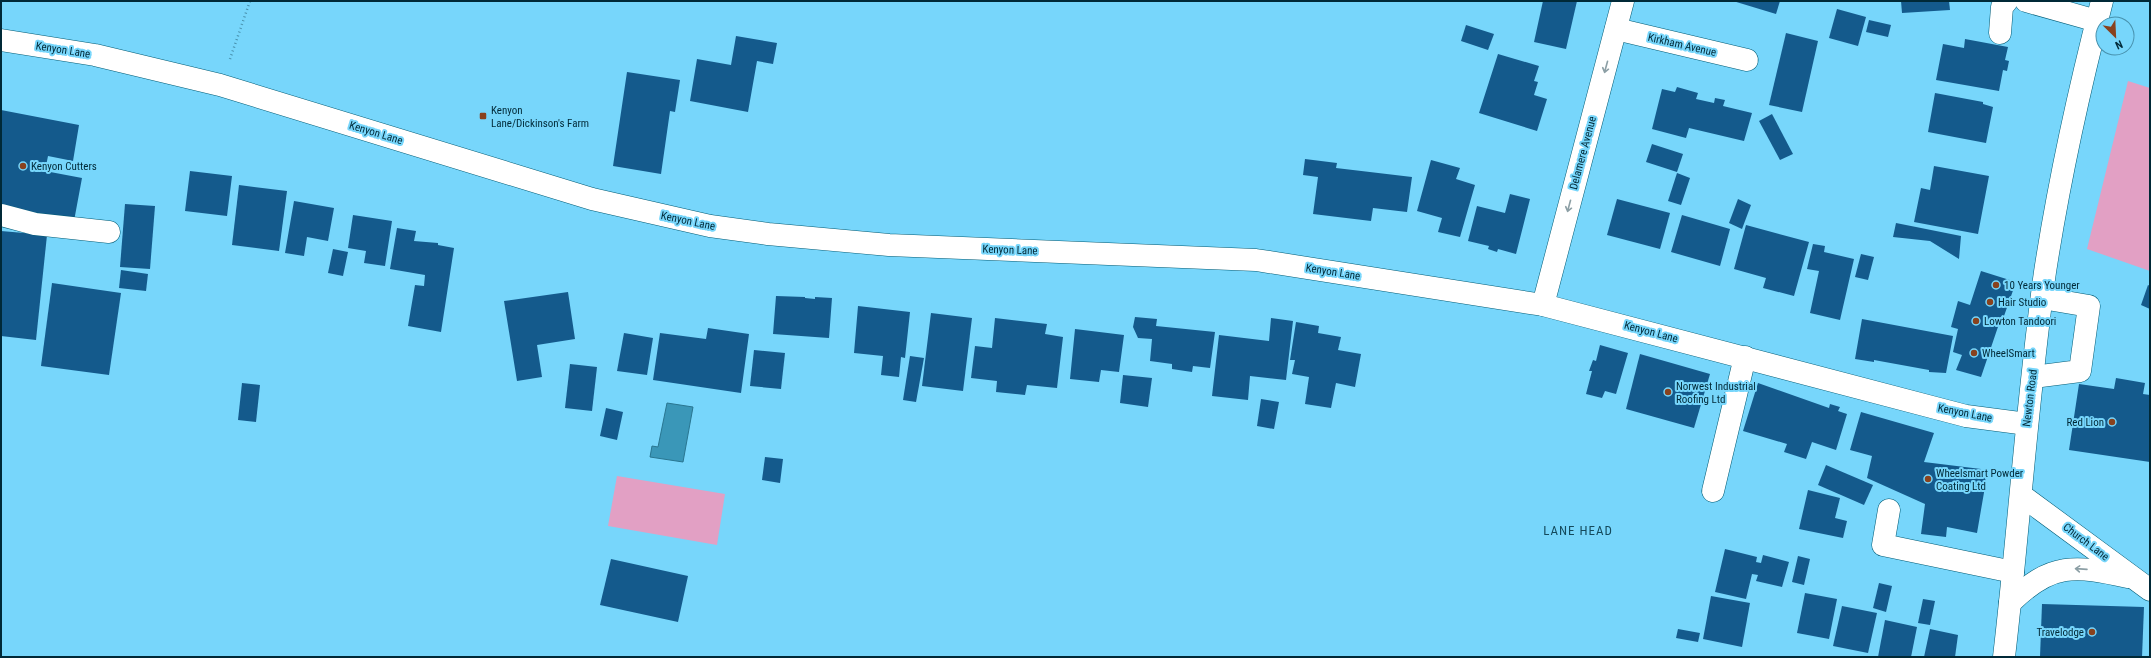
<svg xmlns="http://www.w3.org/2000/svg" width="2151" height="658" viewBox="0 0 2151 658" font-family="'Roboto Condensed',sans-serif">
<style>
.green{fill:#e2a0c4}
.water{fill:#3a97b8;stroke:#297691}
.building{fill:#145a8c}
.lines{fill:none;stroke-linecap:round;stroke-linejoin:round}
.minor-casing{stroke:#025c76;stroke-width:23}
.major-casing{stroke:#025c76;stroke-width:23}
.path{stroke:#4891ad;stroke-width:2.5;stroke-dasharray:1 3;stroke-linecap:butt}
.minor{stroke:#fff;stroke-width:22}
.major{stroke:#fff;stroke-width:22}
.oneway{stroke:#8c9fa5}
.poi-dot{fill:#89421e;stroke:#77d6fb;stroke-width:1.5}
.labels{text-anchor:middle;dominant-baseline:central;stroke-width:4;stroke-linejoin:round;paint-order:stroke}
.street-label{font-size:11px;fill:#002937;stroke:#77d6fb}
.poi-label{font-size:11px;fill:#002937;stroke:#77d6fb;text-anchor:start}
.quarter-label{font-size:13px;letter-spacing:1px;fill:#144a5c;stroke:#77d6fb}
</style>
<rect width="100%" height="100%" fill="#77d6fb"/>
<!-- green -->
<g class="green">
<polygon points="2128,81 2150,88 2150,271 2087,249"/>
<polygon points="617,476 725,494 717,545 608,526"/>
</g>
<!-- water -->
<polygon class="water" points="667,403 693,407 683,462 650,457 652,446 658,447"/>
<!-- building -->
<g class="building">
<polygon points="1543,1 1577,1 1566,49 1534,42"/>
<polygon points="1733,1 1780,1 1776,14"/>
<polygon points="1901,1 1949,1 1950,10 1902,13"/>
<polygon points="1837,9 1866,17 1858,46 1829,38"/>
<polygon points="1869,20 1891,25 1888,37 1866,32"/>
<polygon points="1466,25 1494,34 1488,50 1461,41"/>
<polygon points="1786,33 1818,41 1802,112 1769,105"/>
<polygon points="736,36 777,43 773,64 757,61 748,112 690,101 697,59 731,65"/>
<polygon points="1965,39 2008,47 2005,60 2009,61 2007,71 2003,70 1999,91 1936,80 1943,44 1964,48"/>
<polygon points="1498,54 1539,66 1534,81 1538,82 1534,95 1547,99 1537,131 1479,113"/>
<polygon points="627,72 680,80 675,112 670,111 661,174 613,166"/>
<polygon points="1677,87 1698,93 1696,99 1714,103 1715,98 1725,100 1723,106 1752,113 1744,141 1689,128 1686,138 1652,129 1662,89 1675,92"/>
<polygon points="1935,93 1983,102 1983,104 1993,107 1986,143 1928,132"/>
<polygon points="1,110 79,125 73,161 48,156 45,171 82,178 74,221 1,207"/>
<polygon points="1772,114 1793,154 1780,160 1759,121"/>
<polygon points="1652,144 1683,154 1677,172 1646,162"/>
<polygon points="1305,159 1337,163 1336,168 1412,177 1407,212 1373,208 1371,221 1313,214 1318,177 1303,175"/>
<polygon points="1431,160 1460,168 1456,179 1475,185 1460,237 1438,232 1442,218 1417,211"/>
<polygon points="1934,166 1989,176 1978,234 1914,222 1921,188 1930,190"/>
<polygon points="190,171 232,176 227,216 185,211"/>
<polygon points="1677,173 1690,178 1681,205 1668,201"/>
<polygon points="239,185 287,191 279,251 232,245"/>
<polygon points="1510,194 1530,199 1516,254 1498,249 1497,252 1488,249 1489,246 1468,241 1477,206 1505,213"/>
<polygon points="1617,199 1670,213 1660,249 1607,235"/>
<polygon points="1738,199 1751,205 1742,229 1729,223"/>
<polygon points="294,201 334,208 328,241 307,237 304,256 285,253"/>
<polygon points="125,204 155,206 150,269 120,267"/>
<polygon points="353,215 392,221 385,266 364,263 366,251 348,248"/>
<polygon points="1682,215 1730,229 1720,266 1671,252"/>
<polygon points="1896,223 1961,236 1959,259 1930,241 1893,237"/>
<polygon points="1746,225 1809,242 1794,296 1763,288 1766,278 1734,269"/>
<polygon points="397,228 416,231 414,241 438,243 438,245 454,248 441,332 408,326 415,285 424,286 425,275 390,269"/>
<polygon points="1,231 47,235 36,340 1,336"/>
<polygon points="1813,244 1825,246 1824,252 1854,259 1840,320 1810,313 1819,271 1807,269"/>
<polygon points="333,249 348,252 343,276 328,273"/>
<polygon points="1861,254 1874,257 1868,280 1855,277"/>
<polygon points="121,270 148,274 146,291 119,288"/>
<polygon points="1981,271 2016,282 2004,316 2002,315 1981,377 1956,370 1962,355 1953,352 1958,329 1951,327 1958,301 1970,305"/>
<polygon points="52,283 121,293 109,375 41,366"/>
<polygon points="2148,285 2150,286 2150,309 2141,305"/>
<polygon points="568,292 575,339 537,345 542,377 517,381 504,301"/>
<polygon points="776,296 805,297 805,298 815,299 815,297 832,298 829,338 773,334"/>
<polygon points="858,306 910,312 905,358 901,357 899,377 881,375 883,356 854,353"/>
<polygon points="931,313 972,318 963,391 922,386"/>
<polygon points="1135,317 1157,319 1156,326 1215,332 1210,368 1193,366 1192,372 1172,369 1172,364 1150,361 1152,339 1138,338 1133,327"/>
<polygon points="995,318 1047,324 1045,334 1063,337 1057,388 1027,385 1025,395 996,392 997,381 971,378 975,346 992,348"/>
<polygon points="1271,318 1293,321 1286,380 1250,376 1248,400 1212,396 1219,335 1269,341"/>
<polygon points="1862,319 1953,336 1946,373 1929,372 1929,370 1874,360 1874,362 1855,359"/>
<polygon points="1296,322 1319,326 1318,333 1341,337 1338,350 1361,354 1355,387 1336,383 1331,408 1305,404 1309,377 1292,374 1295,360 1290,360"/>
<polygon points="708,328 749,334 741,393 653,380 660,333 706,339"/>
<polygon points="1075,329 1124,335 1119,372 1101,370 1099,382 1070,379"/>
<polygon points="624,333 653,338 647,375 617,371"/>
<polygon points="1600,345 1628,353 1616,394 1605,391 1602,398 1586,394 1592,371 1589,371 1593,360 1596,361"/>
<polygon points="754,350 785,353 781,389 750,386"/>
<polygon points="1640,354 1710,374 1694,428 1626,409"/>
<polygon points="910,356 924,358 916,402 903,400"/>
<polygon points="570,364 597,367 592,411 565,408"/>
<polygon points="1123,375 1152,378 1148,407 1120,403"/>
<polygon points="2116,378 2145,383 2143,394 2150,395 2150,462 2069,450 2079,384 2114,389"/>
<polygon points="242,383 260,385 256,422 238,420"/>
<polygon points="1758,383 1829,408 1830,404 1840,407 1838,411 1847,414 1836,450 1812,442 1806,459 1784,452 1787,444 1743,431"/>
<polygon points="1261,399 1279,402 1274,429 1257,426"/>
<polygon points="606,408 623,412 617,440 600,436"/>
<polygon points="1861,412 1934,433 1924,462 1981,469 1986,481 1977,533 1947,527 1946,537 1921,534 1925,504 1867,478 1872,456 1850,450"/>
<polygon points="765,457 783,459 780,483 762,480"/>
<polygon points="1826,465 1873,485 1864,505 1818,485"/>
<polygon points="1808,490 1840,498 1835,518 1847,521 1843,538 1799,529"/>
<polygon points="1725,549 1757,557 1756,562 1761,563 1763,555 1789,562 1782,587 1756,581 1758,575 1752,574 1746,599 1715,592"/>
<polygon points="1798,556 1810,559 1804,585 1792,582"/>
<polygon points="611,559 688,576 678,622 600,605"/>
<polygon points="1879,583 1892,586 1886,612 1873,608"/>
<polygon points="1805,593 1837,599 1829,639 1797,633"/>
<polygon points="1711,596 1750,603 1742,647 1703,639"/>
<polygon points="1923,599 1935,601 1930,625 1918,623"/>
<polygon points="2042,604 2144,607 2142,657 2040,657"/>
<polygon points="1842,606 1877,613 1868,653 1833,646"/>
<polygon points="1885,620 1917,627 1911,657 1878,657"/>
<polygon points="1678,629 1700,633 1698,642 1676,638"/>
<polygon points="1930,629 1958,635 1955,657 1924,657"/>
</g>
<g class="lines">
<!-- minor casing -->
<g class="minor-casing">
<g id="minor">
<polyline points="2026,1 2097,21"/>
<polyline points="1616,29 1747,60"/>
<polyline points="2000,33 2002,7 2007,1"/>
<polyline points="1,215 35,224 109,232"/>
<polyline points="1543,305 1623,1"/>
<polyline points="2033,377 2080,371 2089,306 2042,298"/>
<polyline points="1713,491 1745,357"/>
<polyline points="1889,510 1883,545 2013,572"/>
</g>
</g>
<!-- major casing -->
<g class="major-casing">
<g id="major">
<polyline points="1,40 95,55 220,85 592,199 710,226 768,234 889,245 1256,260 1543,305 1966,416 2027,424"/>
<polyline points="2021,495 2150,590"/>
<path d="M2010,603C2051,562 2075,565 2128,577"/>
<path d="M2004,657C2019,529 2027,400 2045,272C2059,181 2079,90 2102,1"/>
</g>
</g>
<!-- path -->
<polyline class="path" points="230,59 250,1"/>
<!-- minor -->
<use href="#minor" class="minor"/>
<!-- major -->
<use href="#major" class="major"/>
</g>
<!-- one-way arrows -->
<defs><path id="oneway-shaft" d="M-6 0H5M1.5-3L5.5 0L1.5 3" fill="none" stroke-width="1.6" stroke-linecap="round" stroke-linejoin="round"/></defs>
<g class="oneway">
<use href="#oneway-shaft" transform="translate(1606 67) rotate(105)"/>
<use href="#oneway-shaft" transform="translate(1569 206) rotate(105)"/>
<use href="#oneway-shaft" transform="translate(2081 569) rotate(-176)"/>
</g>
<!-- markers -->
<g class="poi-dot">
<rect x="479" y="112" width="8" height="8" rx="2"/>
<circle cx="23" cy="166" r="4"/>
<circle cx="1996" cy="285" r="4"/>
<circle cx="1990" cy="302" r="4"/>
<circle cx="1976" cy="321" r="4"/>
<circle cx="1974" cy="353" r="4"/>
<circle cx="1668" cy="392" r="4"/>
<circle cx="2112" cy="422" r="4"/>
<circle cx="1928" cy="479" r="4"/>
<circle cx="2092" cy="632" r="4"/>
</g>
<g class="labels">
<!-- street labels -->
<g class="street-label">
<text transform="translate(1682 45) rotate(13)">Kirkham Avenue</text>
<text transform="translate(63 50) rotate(9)">Kenyon Lane</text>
<text transform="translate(376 133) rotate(17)">Kenyon Lane</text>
<text transform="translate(1583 153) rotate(-75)">Delamere Avenue</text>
<text transform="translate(688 221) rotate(12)">Kenyon Lane</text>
<text transform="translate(1010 250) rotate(2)">Kenyon Lane</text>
<text transform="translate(1333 272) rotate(9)">Kenyon Lane</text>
<text transform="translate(1651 332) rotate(15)">Kenyon Lane</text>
<text transform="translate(2030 398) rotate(-83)">Newton Road</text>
<text transform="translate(1965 413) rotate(11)">Kenyon Lane</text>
<text transform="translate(2086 542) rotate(37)">Church Lane</text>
</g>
<!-- poi labels -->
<g class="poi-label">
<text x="491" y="110">Kenyon<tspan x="491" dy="13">Lane/Dickinson's Farm</tspan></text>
<text x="31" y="166">Kenyon Cutters</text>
<text x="2004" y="285">10 Years Younger</text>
<text x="1998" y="302">Hair Studio</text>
<text x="1984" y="321">Lowton Tandoori</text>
<text x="1982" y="353">WheelSmart</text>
<text x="1676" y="386">Norwest Industrial<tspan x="1676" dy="13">Roofing Ltd</tspan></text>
<text x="2104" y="422" text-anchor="end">Red Lion</text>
<text x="1936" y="473">Wheelsmart Powder<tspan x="1936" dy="13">Coating Ltd</tspan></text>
<text x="2084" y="632" text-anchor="end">Travelodge</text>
</g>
<!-- quarter labels -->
<g class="quarter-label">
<text x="1578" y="530">LANE HEAD</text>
</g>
</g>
<!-- border -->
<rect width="2151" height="658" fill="none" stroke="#002937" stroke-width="4"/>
<!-- north arrow -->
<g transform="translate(2115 36) rotate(156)"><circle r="19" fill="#77d6fb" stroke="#4791ad"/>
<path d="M0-3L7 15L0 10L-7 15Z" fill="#89421e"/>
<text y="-6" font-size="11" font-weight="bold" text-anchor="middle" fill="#002937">N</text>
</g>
</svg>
